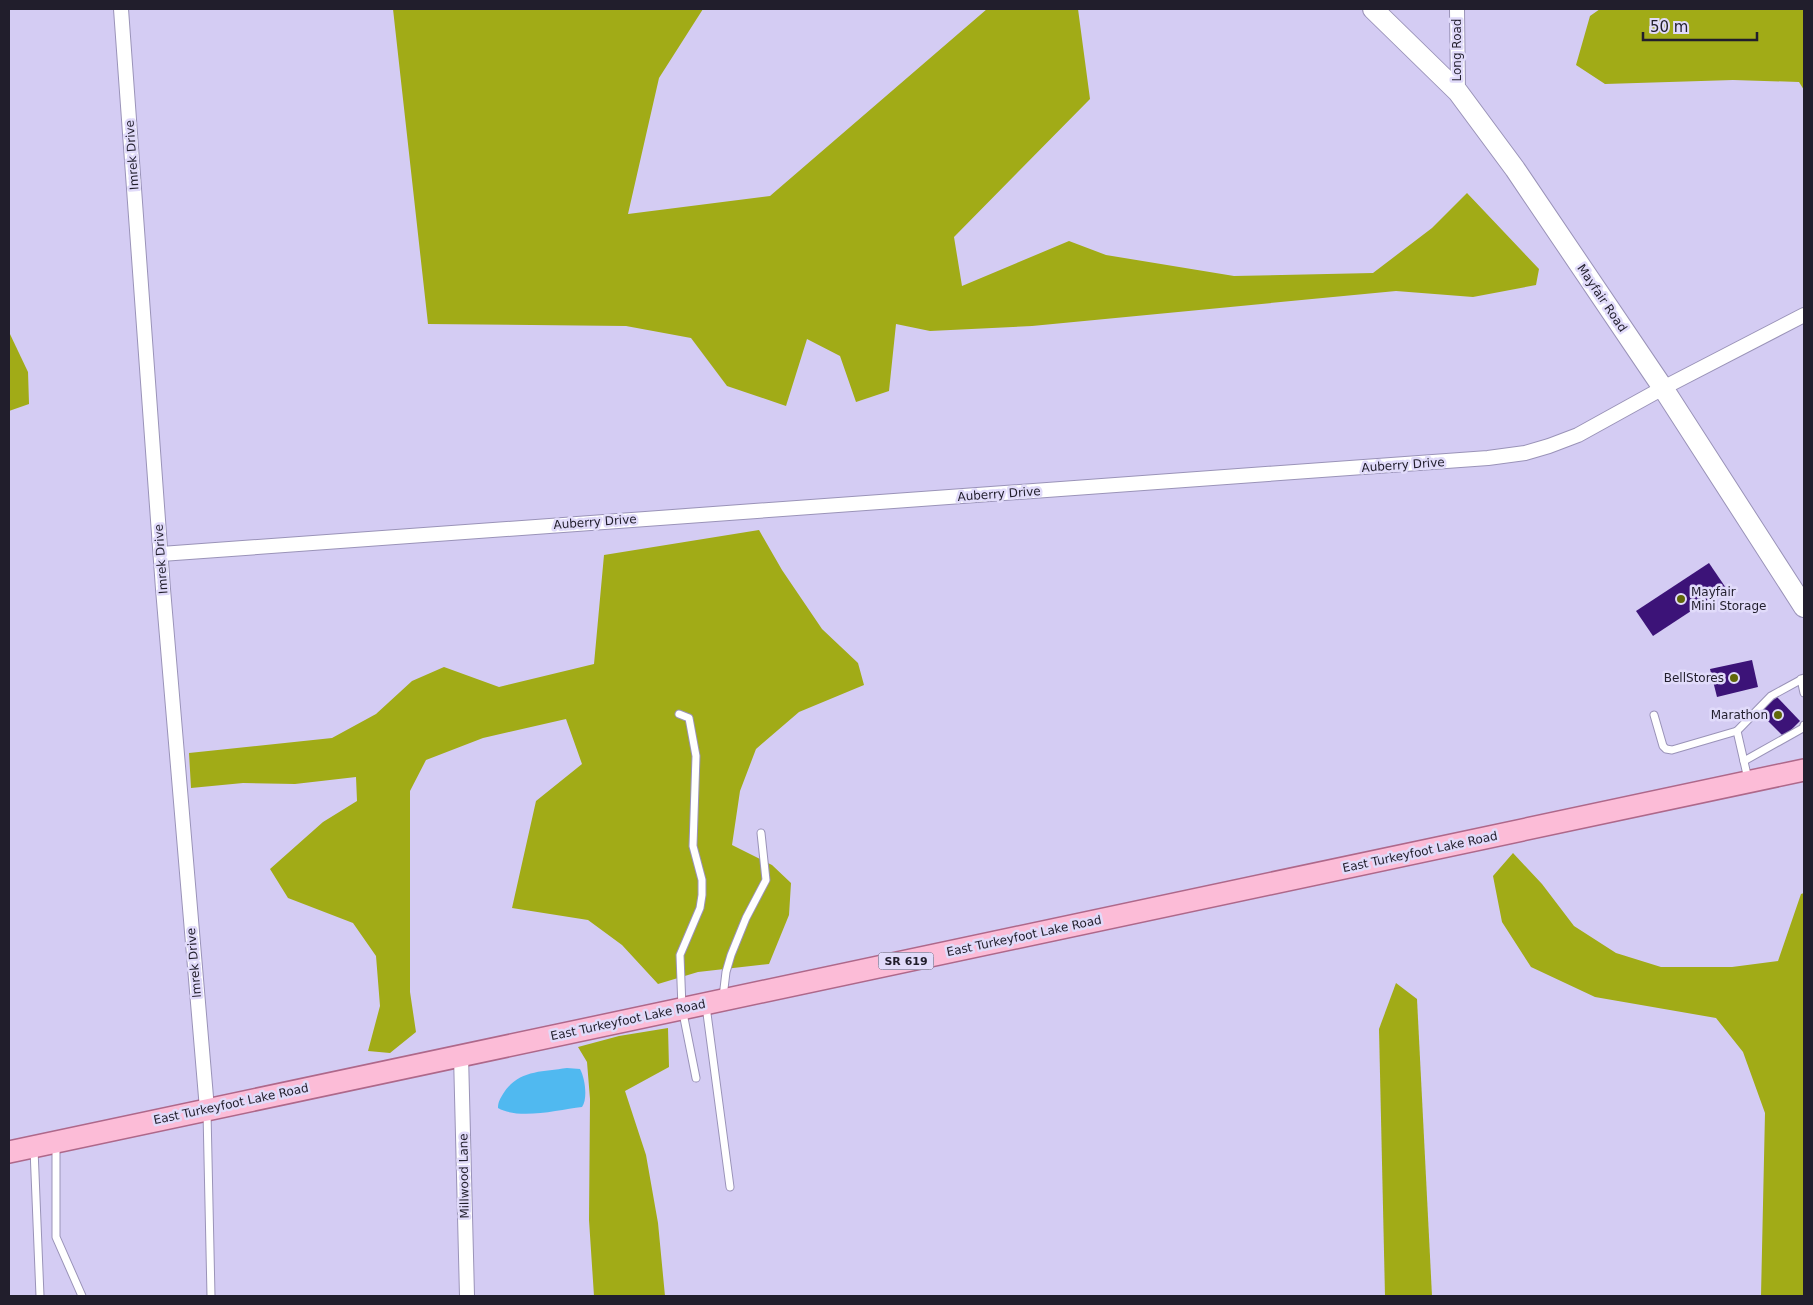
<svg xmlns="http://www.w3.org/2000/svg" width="1813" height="1305" viewBox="0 0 1813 1305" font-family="'DejaVu Sans',sans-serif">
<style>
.forest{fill:#a1ab17}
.water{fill:#50b9f0}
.building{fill:#3c1378}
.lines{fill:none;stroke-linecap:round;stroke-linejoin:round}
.lane-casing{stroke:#9a93b8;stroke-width:9}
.street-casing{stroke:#9a93b8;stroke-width:16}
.secondary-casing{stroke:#9a93b8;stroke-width:22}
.primary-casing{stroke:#ae688a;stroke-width:24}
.lane{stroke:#fff;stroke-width:7}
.street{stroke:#fff;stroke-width:14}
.secondary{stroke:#fff;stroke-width:20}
.primary{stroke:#fcbcd7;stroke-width:21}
.poi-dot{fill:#616809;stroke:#e1dbfa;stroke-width:2}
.labels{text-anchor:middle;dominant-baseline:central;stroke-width:5;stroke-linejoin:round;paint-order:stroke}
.shield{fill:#e1dbfa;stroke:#5b576a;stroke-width:1}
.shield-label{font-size:11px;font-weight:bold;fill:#211e2c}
.street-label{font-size:12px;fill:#211e2c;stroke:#e1dbfa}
.poi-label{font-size:12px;fill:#211e2c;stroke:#e1dbfa;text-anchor:end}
</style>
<rect width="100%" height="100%" fill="#d4ccf3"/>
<!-- forest -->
<g class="forest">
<polygon points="393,9 703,9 659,78 628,214 770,196 987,9 1078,9 1090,99 954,237 962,286 1069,241 1106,255 1234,276 1373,273 1432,228 1467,193 1539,269 1536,285 1473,297 1396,291 1032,326 930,331 896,324 889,391 856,402 840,356 807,339 786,406 727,386 691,338 626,326 428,324"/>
<polygon points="1600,9 1804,9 1804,90 1799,82 1733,80 1605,84 1576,65 1590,16"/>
<polygon points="9,332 28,372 29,404 9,411"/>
<polygon points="759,530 782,570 822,629 858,663 864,685 799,712 756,749 740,791 732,845 772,865 791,883 789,915 769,964 698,972 658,984 622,945 588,920 512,908 536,801 582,764 566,719 483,738 426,760 410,791 410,992 416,1032 390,1053 368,1051 380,1006 376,956 353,923 288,898 270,869 323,822 357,801 356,777 295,784 243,783 191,788 189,753 332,738 376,714 412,681 444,667 499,687 594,664 604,555"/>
<polygon points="1513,853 1542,884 1574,926 1616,953 1661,967 1732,967 1778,961 1801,894 1804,893 1804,1296 1761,1296 1765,1113 1743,1052 1716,1018 1595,997 1531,967 1502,922 1493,876"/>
<polygon points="1396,983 1417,999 1432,1296 1385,1296 1379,1029"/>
<polygon points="668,1028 669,1067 625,1091 646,1155 658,1223 665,1296 594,1296 589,1220 590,1099 587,1062 578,1047 619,1036"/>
</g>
<!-- water -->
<path class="water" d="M567,1068L580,1069C585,1078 588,1099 582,1107C558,1110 519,1120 498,1108C498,1102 500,1099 503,1094C518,1070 541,1072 567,1068Z"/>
<!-- building -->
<g class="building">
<polygon points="1709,563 1726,588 1653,636 1636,611"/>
<polygon points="1752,660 1758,687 1717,697 1710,669"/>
<polygon points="1777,697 1800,721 1784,737 1759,712"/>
</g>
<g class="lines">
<!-- lane casing -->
<g class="lane-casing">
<g id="lane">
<polyline points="1801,679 1804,693"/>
<polyline points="679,714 689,718 696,756 693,846 702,880 702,895 700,908 680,955 682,1008 696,1078"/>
<polyline points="1654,715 1663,746 1666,749 1672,750 1737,731 1771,696 1804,678"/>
<polyline points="1737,731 1748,779"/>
<polyline points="1744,761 1803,728 1804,725"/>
<polyline points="723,997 726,972 731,955 746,918 766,880 761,833"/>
<polyline points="706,1006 730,1187"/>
<polyline points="207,1112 211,1296"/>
<polyline points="56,1145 56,1237 82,1296"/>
<polyline points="34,1149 40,1296"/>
</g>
</g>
<!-- street casing -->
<g class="street-casing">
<g id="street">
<polyline points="121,9 163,589 207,1109"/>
<polyline points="1457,9 1458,92"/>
<polyline points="161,554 1488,458 1525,453 1549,446 1578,435 1663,388 1804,315"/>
<polyline points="461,1055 467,1296"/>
</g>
</g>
<!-- secondary casing -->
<g class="secondary-casing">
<polyline id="secondary" points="1373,9 1458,92 1515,169 1663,388 1804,607"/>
</g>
<!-- primary casing -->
<g class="primary-casing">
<polyline id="primary" points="9,1152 1804,770"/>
</g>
<!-- lane -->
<use href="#lane" class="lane"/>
<!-- street -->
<use href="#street" class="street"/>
<!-- secondary -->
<use href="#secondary" class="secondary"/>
<!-- primary -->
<use href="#primary" class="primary"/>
</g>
<!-- markers -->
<g class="poi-dot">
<circle cx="1681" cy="599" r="5"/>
<circle cx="1734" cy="678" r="5"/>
<circle cx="1778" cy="715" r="5"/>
</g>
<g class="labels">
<!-- shield labels -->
<rect class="shield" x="878.5" y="952.5" width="55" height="17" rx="4"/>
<g class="shield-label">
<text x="906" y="961">SR 619</text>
</g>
<!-- street labels -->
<g class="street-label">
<text transform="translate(1457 50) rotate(-90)">Long Road</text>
<text transform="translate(132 155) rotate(-94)">Imrek Drive</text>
<text transform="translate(1602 298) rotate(56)">Mayfair Road</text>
<text transform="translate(1403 465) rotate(-4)">Auberry Drive</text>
<text transform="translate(999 494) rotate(-4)">Auberry Drive</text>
<text transform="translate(595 522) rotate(-4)">Auberry Drive</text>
<text transform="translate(161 559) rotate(-94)">Imrek Drive</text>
<text transform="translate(1420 852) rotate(-12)">East Turkeyfoot Lake Road</text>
<text transform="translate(1024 936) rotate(-12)">East Turkeyfoot Lake Road</text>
<text transform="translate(194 963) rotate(-95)">Imrek Drive</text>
<text transform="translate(628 1020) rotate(-12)">East Turkeyfoot Lake Road</text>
<text transform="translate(231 1104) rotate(-12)">East Turkeyfoot Lake Road</text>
<text transform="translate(464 1176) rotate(-91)">Millwood Lane</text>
</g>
<!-- poi labels -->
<g class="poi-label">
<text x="1691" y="592" text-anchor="start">Mayfair<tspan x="1691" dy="14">Mini Storage</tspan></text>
<text x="1724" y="678">BellStores</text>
<text x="1768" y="715">Marathon</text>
</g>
</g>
<!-- border -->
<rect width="1813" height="1305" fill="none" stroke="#211e2c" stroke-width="20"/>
<!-- scale -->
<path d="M1643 32v8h114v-8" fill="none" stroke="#211e2c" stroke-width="2.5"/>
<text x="1650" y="32" font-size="15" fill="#211e2c" stroke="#e1dbfa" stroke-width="4" paint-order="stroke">50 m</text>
</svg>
